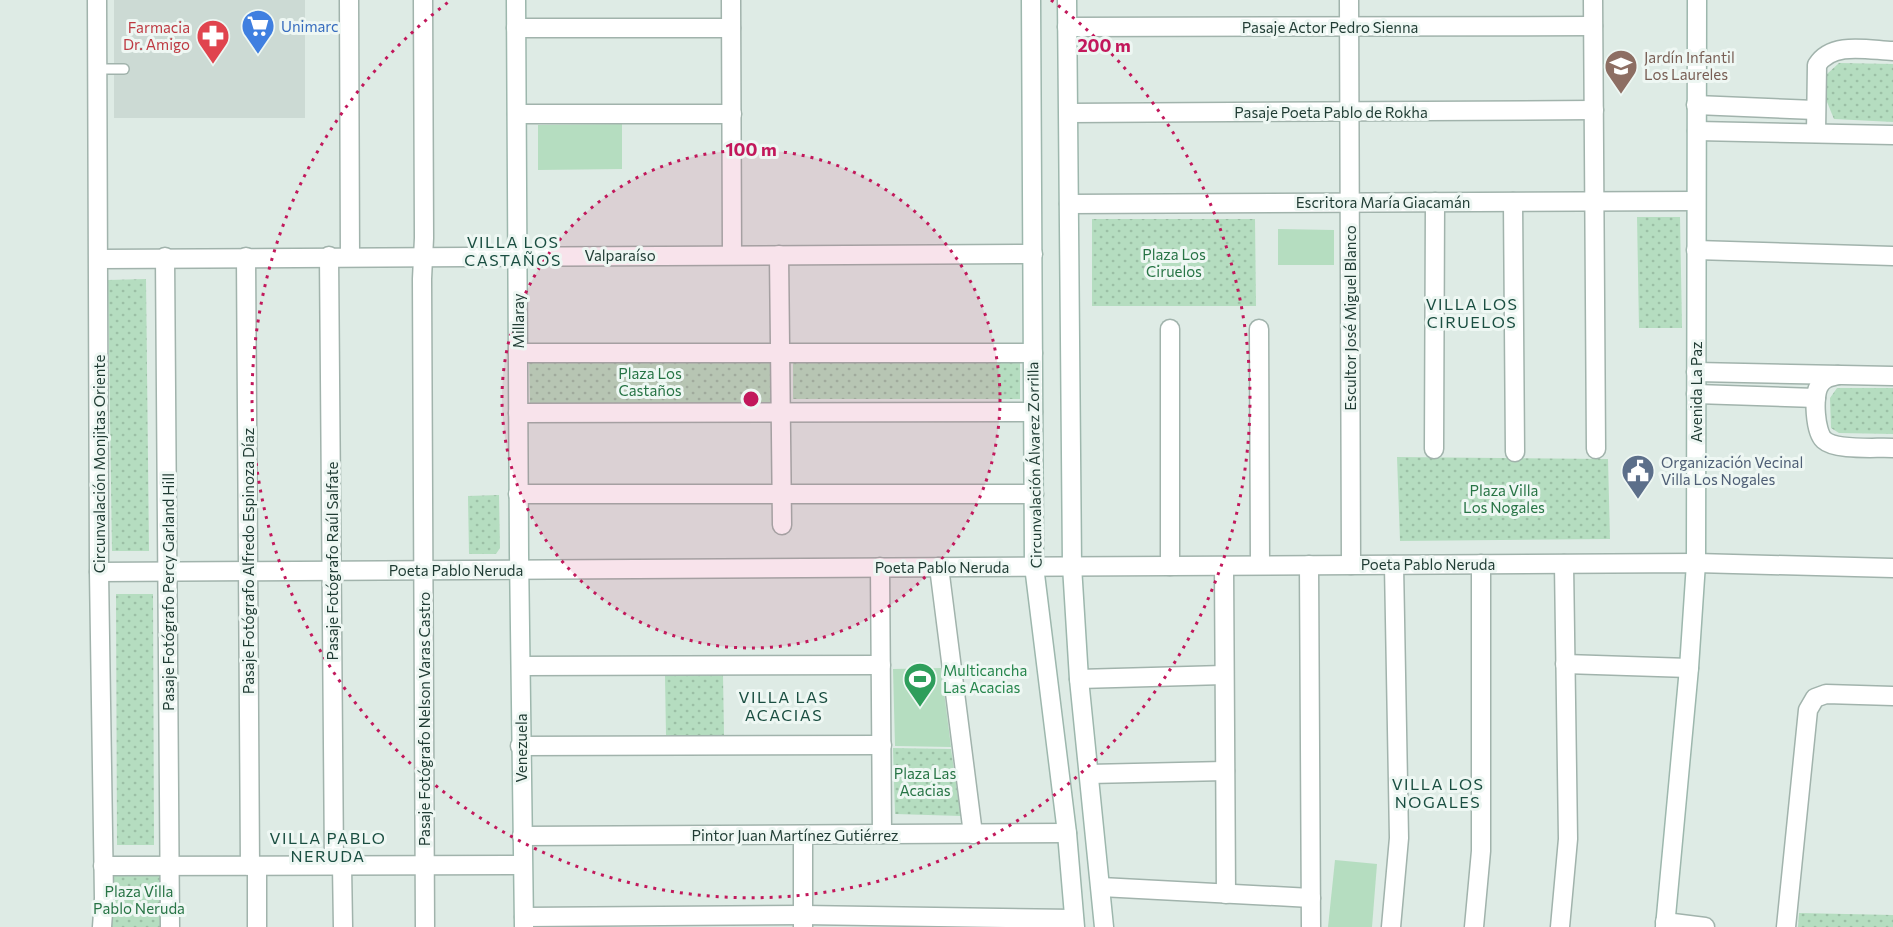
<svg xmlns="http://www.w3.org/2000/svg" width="1893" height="927" viewBox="0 0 1893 927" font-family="Commissioner,sans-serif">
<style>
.built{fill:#ccdad4}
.green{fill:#b5ddc0}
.park{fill:url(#park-dots)}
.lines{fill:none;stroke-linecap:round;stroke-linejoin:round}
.lane-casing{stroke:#a1b3ac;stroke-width:12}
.street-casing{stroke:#a1b3ac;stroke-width:21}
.secondary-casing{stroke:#9db7ad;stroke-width:21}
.lane{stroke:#fff;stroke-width:9}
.street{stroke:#fff;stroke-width:18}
.secondary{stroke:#fff;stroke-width:18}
.ring{fill:none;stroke:#c2185b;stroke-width:3;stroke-dasharray:3 6}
.labels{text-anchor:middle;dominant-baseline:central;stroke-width:6;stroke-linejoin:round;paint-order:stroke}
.shop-label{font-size:15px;fill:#366cbe;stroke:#eef7f3;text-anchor:start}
.health-label{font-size:15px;fill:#be3a42;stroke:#eef7f3;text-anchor:end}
.street-label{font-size:15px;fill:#1f3b33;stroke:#eef7f3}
.education-label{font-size:15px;fill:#785e54;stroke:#eef7f3;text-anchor:start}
.park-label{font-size:15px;fill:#277445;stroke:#eef7f3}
.service-label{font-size:15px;fill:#4e5e75;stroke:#eef7f3;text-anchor:start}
.leisure-label{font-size:15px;fill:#27864d;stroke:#eef7f3;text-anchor:start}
.neighbourhood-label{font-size:16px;letter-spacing:1.5px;fill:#1a4e41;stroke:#eef7f3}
.centre{fill:#c2185b;stroke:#eef7f3;stroke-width:3}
.ring-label{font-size:18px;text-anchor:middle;font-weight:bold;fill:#c2185b;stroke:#eef7f3;stroke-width:6;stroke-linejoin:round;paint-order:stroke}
</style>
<defs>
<pattern id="park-dots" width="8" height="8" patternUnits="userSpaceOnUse" patternTransform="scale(1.5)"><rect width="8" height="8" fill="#b5ddc0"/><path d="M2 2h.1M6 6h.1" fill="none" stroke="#9bbfa5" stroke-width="1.8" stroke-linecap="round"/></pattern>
</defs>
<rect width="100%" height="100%" fill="#deebe5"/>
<!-- built -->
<rect class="built" x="114" y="0" width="191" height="118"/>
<!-- green -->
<g class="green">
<polygon points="622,124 622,169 538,170 538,125"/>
<polygon points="1278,229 1334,230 1334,265 1278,265"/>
<polygon points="941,668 951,747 895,746 893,669"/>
<polygon points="1335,860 1377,864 1372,927 1328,927"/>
</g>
<!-- park -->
<g class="park">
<polygon points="1839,63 1893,64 1893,122 1834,119 1827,102 1827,74"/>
<polygon points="1637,217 1680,217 1682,328 1639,328"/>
<polygon points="1092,219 1255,219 1256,306 1092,306"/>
<polygon points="146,279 149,551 112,551 108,280"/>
<polygon points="770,358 771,403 530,405 529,360"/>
<rect x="793" y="361" width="227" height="38"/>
<polygon points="1837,388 1893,388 1893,434 1839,433 1831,428 1830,398"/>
<polygon points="1397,457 1608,459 1610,539 1400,541"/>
<polygon points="499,495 500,548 496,554 469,554 468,496"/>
<polygon points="116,594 153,594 154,845 117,845"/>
<polygon points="723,675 724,735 666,735 665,676"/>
<polygon points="893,748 951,749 961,816 895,814"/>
<polygon points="112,872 166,872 166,927 111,927"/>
<polygon points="1799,913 1893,915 1893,927 1798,927"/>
</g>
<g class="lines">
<!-- lane casing -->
<g class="lane-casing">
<polyline id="lane" points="97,69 124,69"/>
</g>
<!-- street casing -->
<g class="street-casing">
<g id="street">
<polyline points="97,0 99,572 104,898 102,927"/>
<polyline points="349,0 350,257"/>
<polyline points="423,0 424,238 422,279 425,927"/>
<polyline points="731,0 732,255"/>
<polyline points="1349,0 1351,565"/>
<polyline points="1593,0 1596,449"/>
<polyline points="1067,27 1593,26"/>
<polyline points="516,28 731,28"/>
<polyline points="1696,105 1815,110"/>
<polyline points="1069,113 1594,110"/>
<polyline points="517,114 732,114"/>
<polyline points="1697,131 1893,135"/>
<path d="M1816,133L1817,65C1832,41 1868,50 1893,51"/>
<polyline points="1513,202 1515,452"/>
<polyline points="1069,204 1696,201"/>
<polyline points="1696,250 1893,256"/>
<polyline points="779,255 782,525"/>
<polyline points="329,256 334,865"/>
<polyline points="165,257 170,927"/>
<polyline points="246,257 250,866"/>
<polyline points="99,259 1033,254"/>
<polyline points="1170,329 1170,566"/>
<polyline points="1259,329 1260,565"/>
<polyline points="518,353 1033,353"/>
<polyline points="1696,372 1893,376"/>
<path d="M1838,375C1830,377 1823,378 1819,386C1813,396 1815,432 1824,440C1836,451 1876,447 1893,448"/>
<polyline points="1696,394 1816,398"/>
<polyline points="518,413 1033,412"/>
<polyline points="1434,449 1435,202"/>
<polyline points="518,494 1034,494"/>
<polyline points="1309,565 1311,927"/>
<polyline points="1224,566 1226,894"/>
<polyline points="880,567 882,834"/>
<polyline points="939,567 973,834"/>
<polyline points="99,572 1696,563 1893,568"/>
<polyline points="1565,664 1689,668"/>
<polyline points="521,666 881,665"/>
<polyline points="1079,679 1224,675"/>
<polyline points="520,746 882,745"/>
<polyline points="1089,774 1225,771"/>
<polyline points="522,836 1067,833"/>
<polyline points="342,865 343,927"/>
<polyline points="103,866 522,865"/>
<polyline points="257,866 257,927"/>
<polyline points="1101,887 1311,898"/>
<polyline points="524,917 803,915 1074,919"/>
<polyline points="1665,922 1705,927"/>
<polyline points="803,926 803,835"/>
<polyline points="1391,927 1399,838 1394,565"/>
<polyline points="1474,927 1481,851 1481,564"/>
<polyline points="1560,927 1568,839 1564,564"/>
<polyline points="1786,927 1808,710 1815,698 1826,694 1893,696"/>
</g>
</g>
<!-- secondary casing -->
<g class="secondary-casing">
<g id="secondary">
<polyline points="516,0 519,553 524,927"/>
<polyline points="1031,0 1034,566 1067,833 1075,927"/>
<polyline points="1067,0 1072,566 1079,679 1104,927"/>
<polyline points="1665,927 1689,668 1696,563 1697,0"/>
</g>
</g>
<!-- lane -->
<use href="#lane" class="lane"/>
<!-- street -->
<use href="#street" class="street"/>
<!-- secondary -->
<use href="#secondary" class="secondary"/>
</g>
<!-- distance rings -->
<circle cx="751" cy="399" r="249" fill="#c2185b" fill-opacity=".12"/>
<g class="ring">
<circle cx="751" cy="399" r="249"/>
<path d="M1051 0A499 499 0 1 1 451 0"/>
</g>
<!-- icons -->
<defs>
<g id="supermarket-pin" transform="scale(1.725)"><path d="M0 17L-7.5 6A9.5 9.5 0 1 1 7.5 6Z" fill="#3f7fe0" stroke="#eef7f3"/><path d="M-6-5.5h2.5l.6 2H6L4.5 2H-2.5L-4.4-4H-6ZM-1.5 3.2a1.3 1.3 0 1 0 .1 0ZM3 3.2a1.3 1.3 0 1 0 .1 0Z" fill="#fff"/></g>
<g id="pharmacy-pin" transform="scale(1.725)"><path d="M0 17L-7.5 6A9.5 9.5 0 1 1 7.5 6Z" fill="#e0444e" stroke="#eef7f3"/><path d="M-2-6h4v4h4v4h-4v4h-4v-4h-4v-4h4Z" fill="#fff"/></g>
<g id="school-pin" transform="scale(1.725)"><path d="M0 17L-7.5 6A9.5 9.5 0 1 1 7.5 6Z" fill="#8d6e63" stroke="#eef7f3"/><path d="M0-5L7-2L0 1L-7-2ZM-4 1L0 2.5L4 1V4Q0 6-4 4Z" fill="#fff"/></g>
<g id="civic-pin" transform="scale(1.725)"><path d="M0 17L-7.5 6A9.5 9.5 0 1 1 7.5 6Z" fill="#5c6f8a" stroke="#eef7f3"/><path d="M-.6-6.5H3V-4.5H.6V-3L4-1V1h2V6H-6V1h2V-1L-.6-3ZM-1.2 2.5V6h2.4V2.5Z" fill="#fff"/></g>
<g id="stadium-pin" transform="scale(1.725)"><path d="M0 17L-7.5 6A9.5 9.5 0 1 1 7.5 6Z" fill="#2e9e5b" stroke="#eef7f3"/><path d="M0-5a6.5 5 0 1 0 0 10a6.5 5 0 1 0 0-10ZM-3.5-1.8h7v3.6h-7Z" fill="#fff"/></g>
</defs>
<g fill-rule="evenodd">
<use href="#supermarket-pin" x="258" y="26"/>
<use href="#pharmacy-pin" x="213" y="36"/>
<use href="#school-pin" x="1621" y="66"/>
<use href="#civic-pin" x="1638" y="471"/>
<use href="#stadium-pin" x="920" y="679"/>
</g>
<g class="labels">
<!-- shop labels -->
<g class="shop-label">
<text x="281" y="26">Unimarc</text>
</g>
<!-- health labels -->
<g class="health-label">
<text x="190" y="27">Farmacia<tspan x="190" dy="17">Dr. Amigo</tspan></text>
</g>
<!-- street labels -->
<g class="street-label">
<text x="1330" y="27">Pasaje Actor Pedro Sienna</text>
<text x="1331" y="112">Pasaje Poeta Pablo de Rokha</text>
<text x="1383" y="202">Escritora María Giacamán</text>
<text x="620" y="255">Valparaíso</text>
<text transform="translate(1350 318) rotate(-90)">Escultor José Miguel Blanco</text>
<text transform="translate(518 321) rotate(-90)">Millaray</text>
<text transform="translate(1696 392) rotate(-90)">Avenida La Paz</text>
<text transform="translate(99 464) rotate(-90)">Circunvalación Monjitas Oriente</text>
<text transform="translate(1034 465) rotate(-91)">Circunvalación Álvarez Zorrilla</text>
<text transform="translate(248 561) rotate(-90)">Pasaje Fotógrafo Alfredo Espinoza Díaz</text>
<text transform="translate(332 561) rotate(-90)">Pasaje Fotógrafo Raúl Salfate</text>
<text x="1428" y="564">Poeta Pablo Neruda</text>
<text x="942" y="567">Poeta Pablo Neruda</text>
<text x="456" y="570">Poeta Pablo Neruda</text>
<text transform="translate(168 592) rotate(-90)">Pasaje Fotógrafo Percy Garland Hill</text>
<text transform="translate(424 719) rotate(-90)">Pasaje Fotógrafo Nelson Varas Castro</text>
<text transform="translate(521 748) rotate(-90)">Venezuela</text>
<text x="795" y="835">Pintor Juan Martínez Gutiérrez</text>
</g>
<!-- education labels -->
<g class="education-label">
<text x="1644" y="57">Jardín Infantil<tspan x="1644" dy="17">Los Laureles</tspan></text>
</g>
<!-- park labels -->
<g class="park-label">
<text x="1174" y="254">Plaza Los<tspan x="1174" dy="17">Ciruelos</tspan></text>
<text x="650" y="373">Plaza Los<tspan x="650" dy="17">Castaños</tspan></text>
<text x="1504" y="490">Plaza Villa<tspan x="1504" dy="17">Los Nogales</tspan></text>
<text x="925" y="773">Plaza Las<tspan x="925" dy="17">Acacias</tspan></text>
<text x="139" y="891">Plaza Villa<tspan x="139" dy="17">Pablo Neruda</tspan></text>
</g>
<!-- service labels -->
<g class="service-label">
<text x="1661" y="462">Organización Vecinal<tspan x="1661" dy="17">Villa Los Nogales</tspan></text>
</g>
<!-- leisure labels -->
<g class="leisure-label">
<text x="943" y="670">Multicancha<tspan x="943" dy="17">Las Acacias</tspan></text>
</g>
<!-- neighbourhood labels -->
<g class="neighbourhood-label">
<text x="513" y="241">VILLA LOS<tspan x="513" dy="18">CASTAÑOS</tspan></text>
<text x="1472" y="303">VILLA LOS<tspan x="1472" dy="18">CIRUELOS</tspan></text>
<text x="784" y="696">VILLA LAS<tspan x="784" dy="18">ACACIAS</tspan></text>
<text x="1438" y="783">VILLA LOS<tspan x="1438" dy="18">NOGALES</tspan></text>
<text x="328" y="837">VILLA PABLO<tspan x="328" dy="18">NERUDA</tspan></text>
</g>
</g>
<circle cx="751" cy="399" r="9" class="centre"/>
<g class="ring-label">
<text x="1104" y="52">200 m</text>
<text x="751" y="156">100 m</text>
</g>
</svg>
